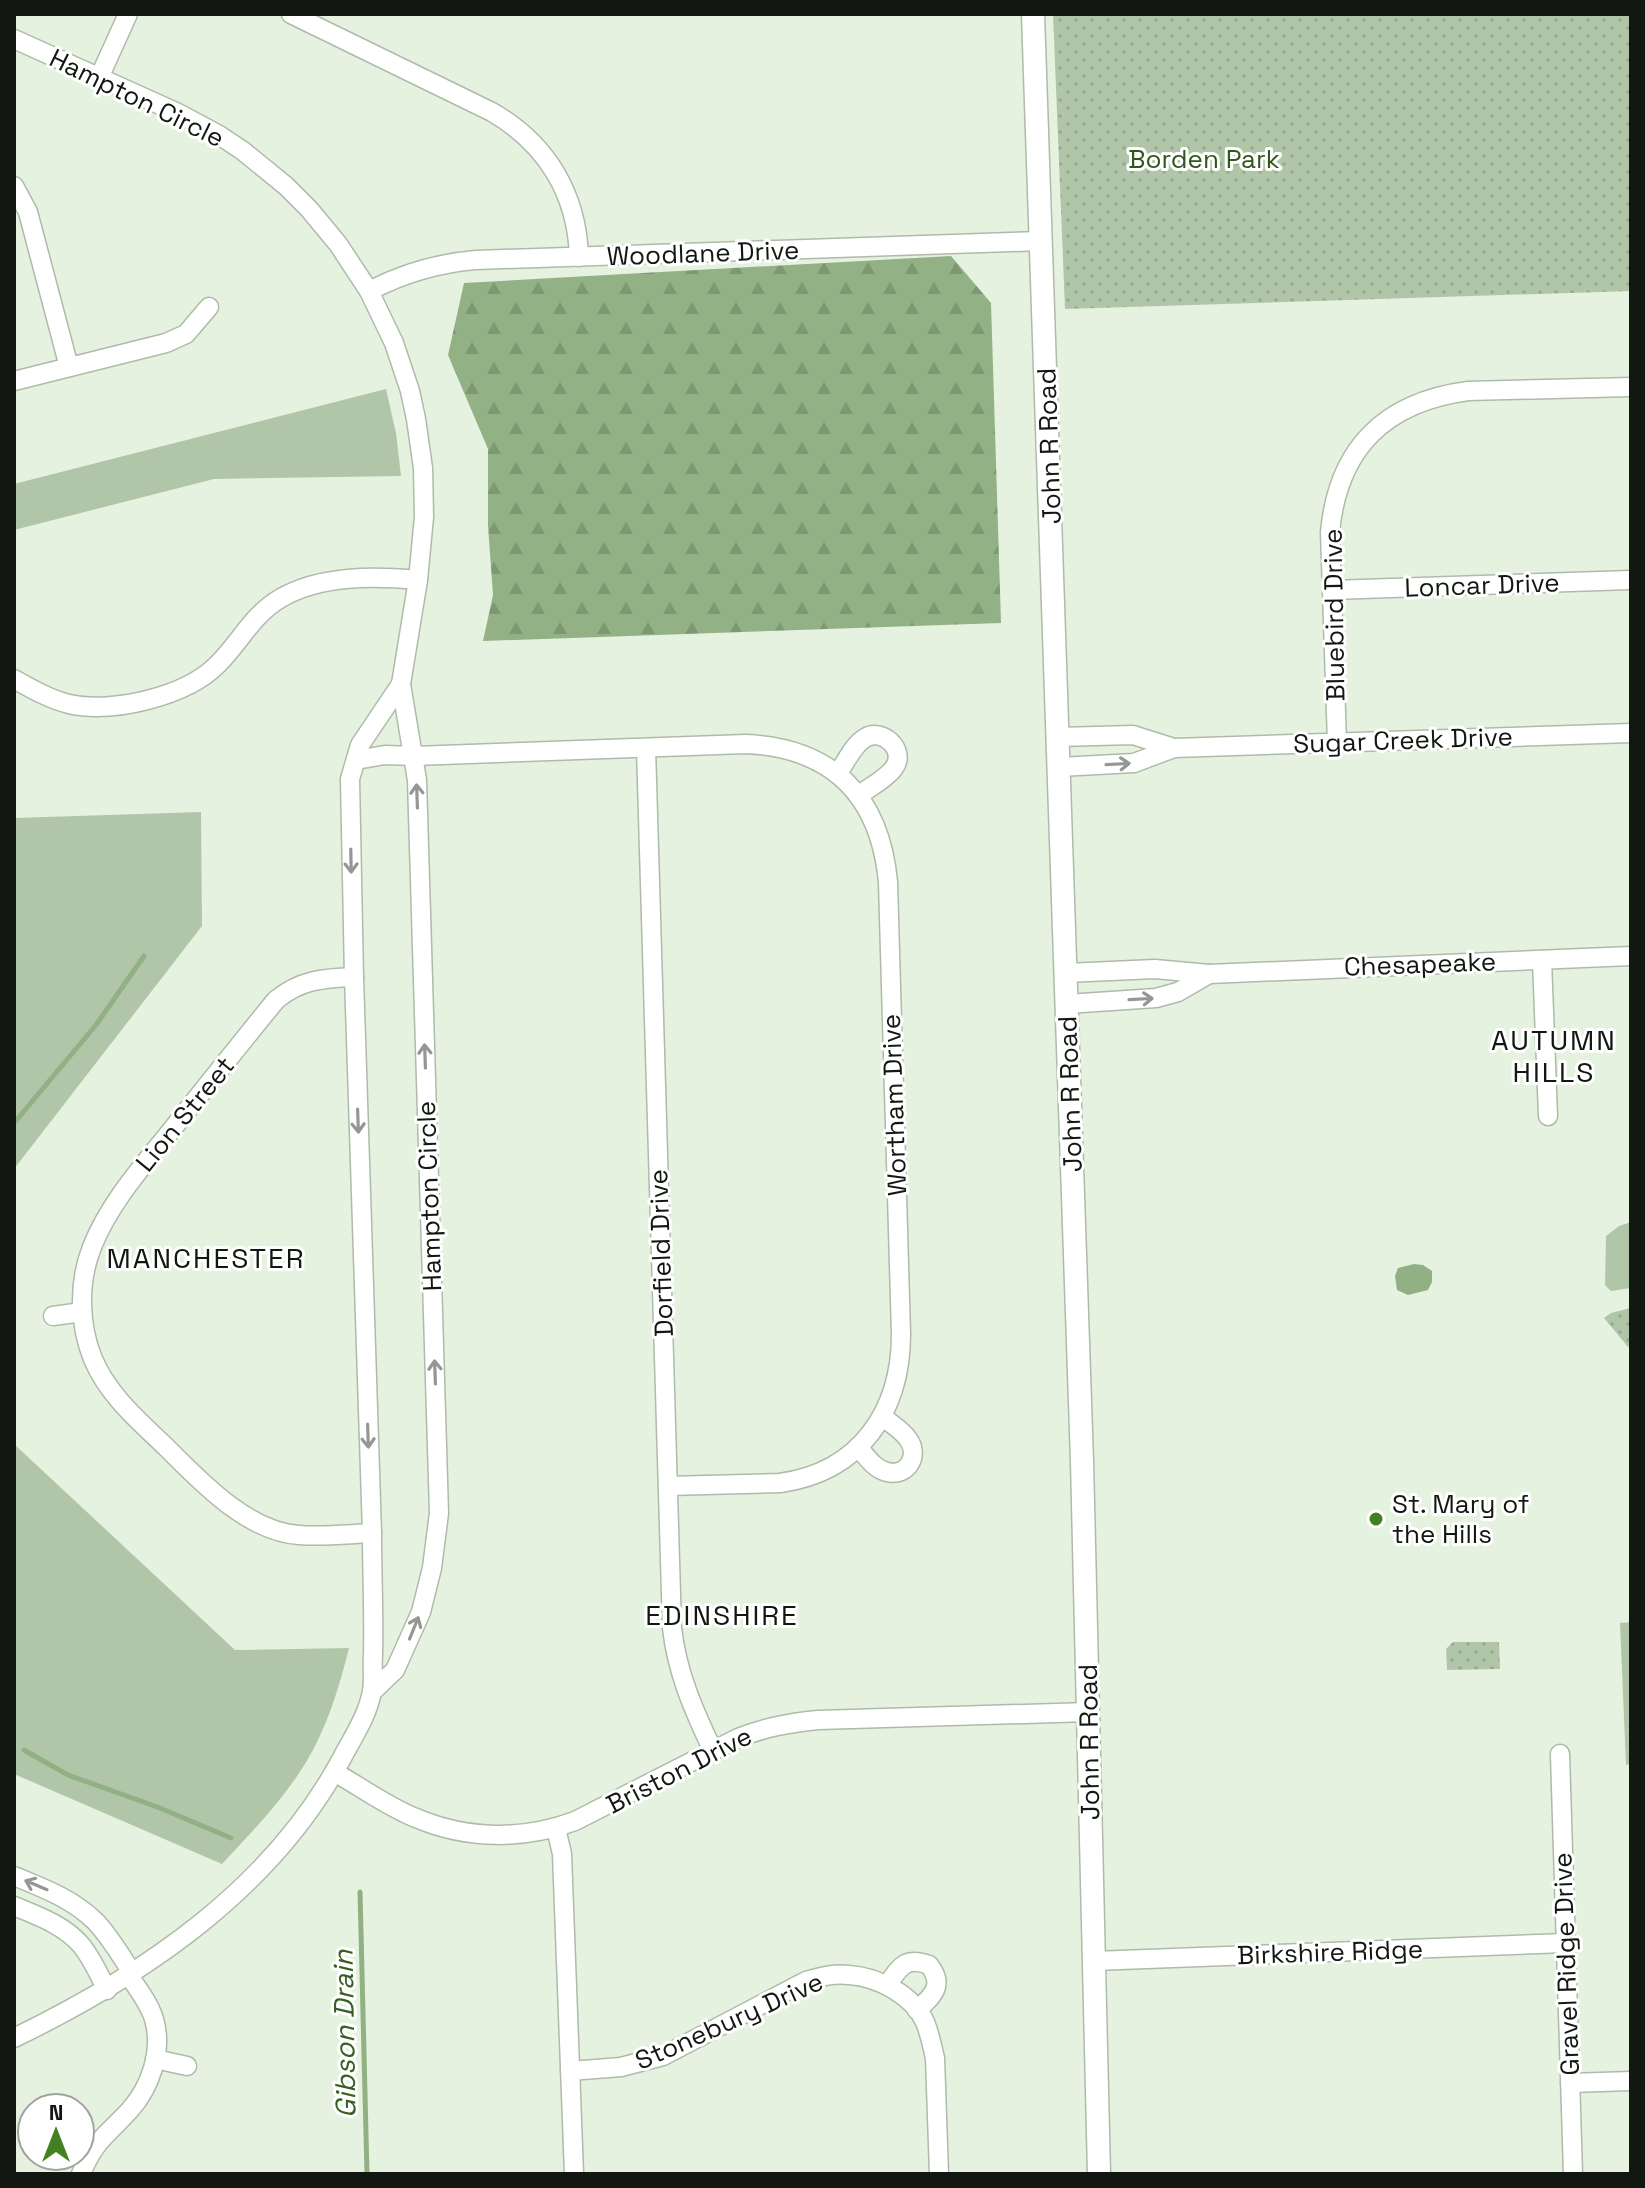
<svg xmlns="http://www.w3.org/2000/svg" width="1645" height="2188" viewBox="0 0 1645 2188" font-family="'Space Grotesk',sans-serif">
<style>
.grass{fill:#b1c6a9}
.forest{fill:url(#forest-firs)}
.park{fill:url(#park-dots)}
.water{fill:#91b184}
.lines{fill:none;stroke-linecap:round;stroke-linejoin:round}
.stream{stroke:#91b184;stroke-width:5}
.minor-casing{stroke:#afbbaa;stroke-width:21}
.major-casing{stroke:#afbbaa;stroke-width:25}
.minor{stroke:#fff;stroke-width:18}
.major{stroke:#fff;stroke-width:22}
.oneway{stroke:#949794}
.poi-dot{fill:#438120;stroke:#fff;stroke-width:3}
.labels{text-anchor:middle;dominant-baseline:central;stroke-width:6;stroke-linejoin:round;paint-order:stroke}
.street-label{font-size:26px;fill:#121711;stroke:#fff}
.park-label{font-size:26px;fill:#2e5719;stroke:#fff}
.poi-label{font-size:26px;fill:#121711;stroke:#fff;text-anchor:start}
.neighbourhood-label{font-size:28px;letter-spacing:2px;fill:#121711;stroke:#fff}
.water-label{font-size:28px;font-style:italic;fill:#365f22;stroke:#fff}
</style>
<defs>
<pattern id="forest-firs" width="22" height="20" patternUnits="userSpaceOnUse" patternTransform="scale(2)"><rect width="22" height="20" fill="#92b285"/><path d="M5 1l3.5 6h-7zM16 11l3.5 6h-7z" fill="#7d9872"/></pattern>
<pattern id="park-dots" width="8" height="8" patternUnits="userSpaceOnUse" patternTransform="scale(2)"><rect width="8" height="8" fill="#b1c6a9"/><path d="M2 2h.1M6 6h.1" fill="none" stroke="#97a990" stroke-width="1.8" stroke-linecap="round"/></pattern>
</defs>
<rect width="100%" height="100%" fill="#e5f2df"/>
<!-- grass -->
<g class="grass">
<polygon points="386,389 396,433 401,476 214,479 14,530 14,484"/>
<polygon points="201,812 202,926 14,1169 14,818"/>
<polygon points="1631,1222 1631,1288 1611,1291 1605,1285 1606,1236 1619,1226"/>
<path d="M14,1444L235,1650L349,1648C339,1688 327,1728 305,1764C282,1801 251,1833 222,1864L14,1774Z"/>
<polygon points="1631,1622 1631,1764 1626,1765 1620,1623"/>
</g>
<!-- forest -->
<polygon class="forest" points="951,256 991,303 1001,623 483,641 493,595 488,526 488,449 448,355 464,283"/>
<!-- park -->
<g class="park">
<polygon points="1053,14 1631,14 1631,291 1065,309"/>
<polygon points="1631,1308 1631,1346 1628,1347 1604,1318 1611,1313"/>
<polygon points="1453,1642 1499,1642 1500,1669 1447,1670 1446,1649"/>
</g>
<!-- water -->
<polygon class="water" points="1414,1264 1423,1265 1432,1271 1432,1282 1428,1290 1408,1295 1397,1290 1395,1276 1398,1268"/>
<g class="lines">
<!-- stream -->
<g class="stream">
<polyline points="14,1123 96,1025 144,956"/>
<polyline points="24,1750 68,1775 160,1808 231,1838"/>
<polyline points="360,1892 367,2174"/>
</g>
<!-- minor casing -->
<g class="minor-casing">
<g id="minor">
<path d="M291,14L492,112C547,144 577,194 579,257"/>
<polyline points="14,39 178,113 219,135 243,151 286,186 309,209 338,244 369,291 394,343 410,391 416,419 423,468 424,517 418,580 401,684 417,780 439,1513 432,1568 421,1612 395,1670 372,1692"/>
<polyline points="99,78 128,14"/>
<polyline points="14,186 28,212 69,367"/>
<path d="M369,291C404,273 437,263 476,260L1042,241"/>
<polyline points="14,381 166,343 186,334 209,307"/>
<polyline points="1332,590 1631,580"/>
<path d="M14,679C32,689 49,699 69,704C113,714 187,696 218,664C241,641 252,615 281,598C321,575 374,576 418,580"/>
<polyline points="1059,737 1133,735 1174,748 1631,733"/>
<path d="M1337,743L1330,532C1338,448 1385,402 1468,391L1631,387"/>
<path d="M646,748L672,1628C677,1673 694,1711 713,1751"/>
<path d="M356,760L385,755L414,756L746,744C833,748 880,797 888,882L901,1334C901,1411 860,1472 780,1483L668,1486"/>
<polyline points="1060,767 1134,763 1174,748"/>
<path d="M838,773C846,762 853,745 865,738C882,727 907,750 894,768C886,779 870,787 859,795"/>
<polyline points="1542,960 1548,1116"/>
<polyline points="1066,973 1155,969 1209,974 1631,956"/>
<path d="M354,977C323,978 300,980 276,1000C240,1044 205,1088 170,1132C141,1168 109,1204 92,1247C78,1282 79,1325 93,1359C108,1395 139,1421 166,1447C201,1482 248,1532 299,1535C323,1537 348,1534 372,1533"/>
<polyline points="1067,1004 1156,998 1178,992 1209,974"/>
<polyline points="53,1316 82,1312"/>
<path d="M858,1447C866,1456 874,1469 887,1472C908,1477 920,1455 908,1439C902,1430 891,1424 883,1417"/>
<polyline points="1560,1754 1573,2174"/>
<path d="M334,1772C361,1787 388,1807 416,1818C468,1840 524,1840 575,1821L738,1738C765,1727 790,1723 818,1720L1089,1712"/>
<polyline points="556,1828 562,1854 574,2174"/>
<path d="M14,1876C43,1888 73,1899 96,1922C110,1937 121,1956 133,1974"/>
<path d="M14,1906C38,1916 64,1925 81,1945C92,1958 99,1975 107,1990"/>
<polyline points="1094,1961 1566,1943"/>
<path d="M887,1985C900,1967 905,1956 929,1965C945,1985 933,1996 917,2010"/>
<path d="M14,2038C144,1975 272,1889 342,1758C353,1737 368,1715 372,1691C374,1680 372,1667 373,1655C374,1614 372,1574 372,1533L354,977L350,779L360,745L401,684"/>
<polyline points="155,2059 187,2066"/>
<path d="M570,2071L621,2067L663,2056L806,1981C820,1977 834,1973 849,1975C878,1977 913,1995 925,2022C930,2034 932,2046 935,2058L939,2174"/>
<polyline points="1570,2083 1631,2081"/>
<path d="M81,2174C95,2140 106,2136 129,2111C151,2087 163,2050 154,2019C149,2003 138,1989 129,1976"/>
</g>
</g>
<!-- major casing -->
<g class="major-casing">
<polyline id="major" points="1033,14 1082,1461 1099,2174"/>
</g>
<!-- minor -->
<use href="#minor" class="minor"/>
<!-- major -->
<use href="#major" class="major"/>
</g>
<!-- one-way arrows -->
<defs><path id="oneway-shaft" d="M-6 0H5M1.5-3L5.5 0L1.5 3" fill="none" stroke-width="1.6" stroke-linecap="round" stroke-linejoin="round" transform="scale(2)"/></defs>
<g class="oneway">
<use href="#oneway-shaft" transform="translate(1118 764) rotate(-3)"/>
<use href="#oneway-shaft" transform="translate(417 796) rotate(-92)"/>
<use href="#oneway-shaft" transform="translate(351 861) rotate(89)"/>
<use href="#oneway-shaft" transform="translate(1141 999) rotate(-3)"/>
<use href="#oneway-shaft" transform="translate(425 1056) rotate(-92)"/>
<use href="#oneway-shaft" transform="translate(358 1121) rotate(88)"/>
<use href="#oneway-shaft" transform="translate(435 1372) rotate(-92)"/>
<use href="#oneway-shaft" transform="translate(368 1436) rotate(88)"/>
<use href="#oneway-shaft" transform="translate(414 1628) rotate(-68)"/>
<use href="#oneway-shaft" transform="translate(36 1885) rotate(-157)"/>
</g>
<!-- markers -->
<circle class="poi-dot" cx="1376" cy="1519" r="8"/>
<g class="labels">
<!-- street labels -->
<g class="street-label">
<text transform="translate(137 98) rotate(26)">Hampton Circle</text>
<text transform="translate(703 253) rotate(-2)">Woodlane Drive</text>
<text transform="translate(1049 446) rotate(-92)">John R Road</text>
<text transform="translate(1482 585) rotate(-2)">Loncar Drive</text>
<text transform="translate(1334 615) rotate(-91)">Bluebird Drive</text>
<text transform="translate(1403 740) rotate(-2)">Sugar Creek Drive</text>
<text transform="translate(1420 964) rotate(-2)">Chesapeake</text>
<text transform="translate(1070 1094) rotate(-92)">John R Road</text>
<text transform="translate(894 1105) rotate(-92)">Wortham Drive</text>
<text transform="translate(185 1114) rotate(-51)">Lion Street</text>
<text transform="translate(429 1196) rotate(-92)">Hampton Circle</text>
<text transform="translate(661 1253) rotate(-92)">Dorfield Drive</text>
<text transform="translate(1089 1742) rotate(-91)">John R Road</text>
<text transform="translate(679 1770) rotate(-27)">Briston Drive</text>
<text transform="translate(1330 1952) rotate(-2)">Birkshire Ridge</text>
<text transform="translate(1566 1964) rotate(-92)">Gravel Ridge Drive</text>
<text transform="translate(729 2021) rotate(-24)">Stonebury Drive</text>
</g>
<!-- park labels -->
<g class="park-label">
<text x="1204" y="159">Borden Park</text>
</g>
<!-- poi labels -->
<g class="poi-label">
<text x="1392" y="1504">St. Mary of<tspan x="1392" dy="30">the Hills</tspan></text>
</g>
<!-- neighbourhood labels -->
<g class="neighbourhood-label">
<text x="1554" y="1040">AUTUMN<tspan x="1554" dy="32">HILLS</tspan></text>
<text x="206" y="1258">MANCHESTER</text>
<text x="722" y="1615">EDINSHIRE</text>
</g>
<!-- water labels -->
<g class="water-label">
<text transform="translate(344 2034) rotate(-91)">Gibson Drain</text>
</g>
</g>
<!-- border -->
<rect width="1645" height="2188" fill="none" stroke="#121711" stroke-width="32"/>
<!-- north arrow -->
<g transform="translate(56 2132)"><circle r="38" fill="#ffffff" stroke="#a0a2a0" stroke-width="2"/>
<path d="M0-6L14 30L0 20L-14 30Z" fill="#438120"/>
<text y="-12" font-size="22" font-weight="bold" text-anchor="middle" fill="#121711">N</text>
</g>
</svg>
